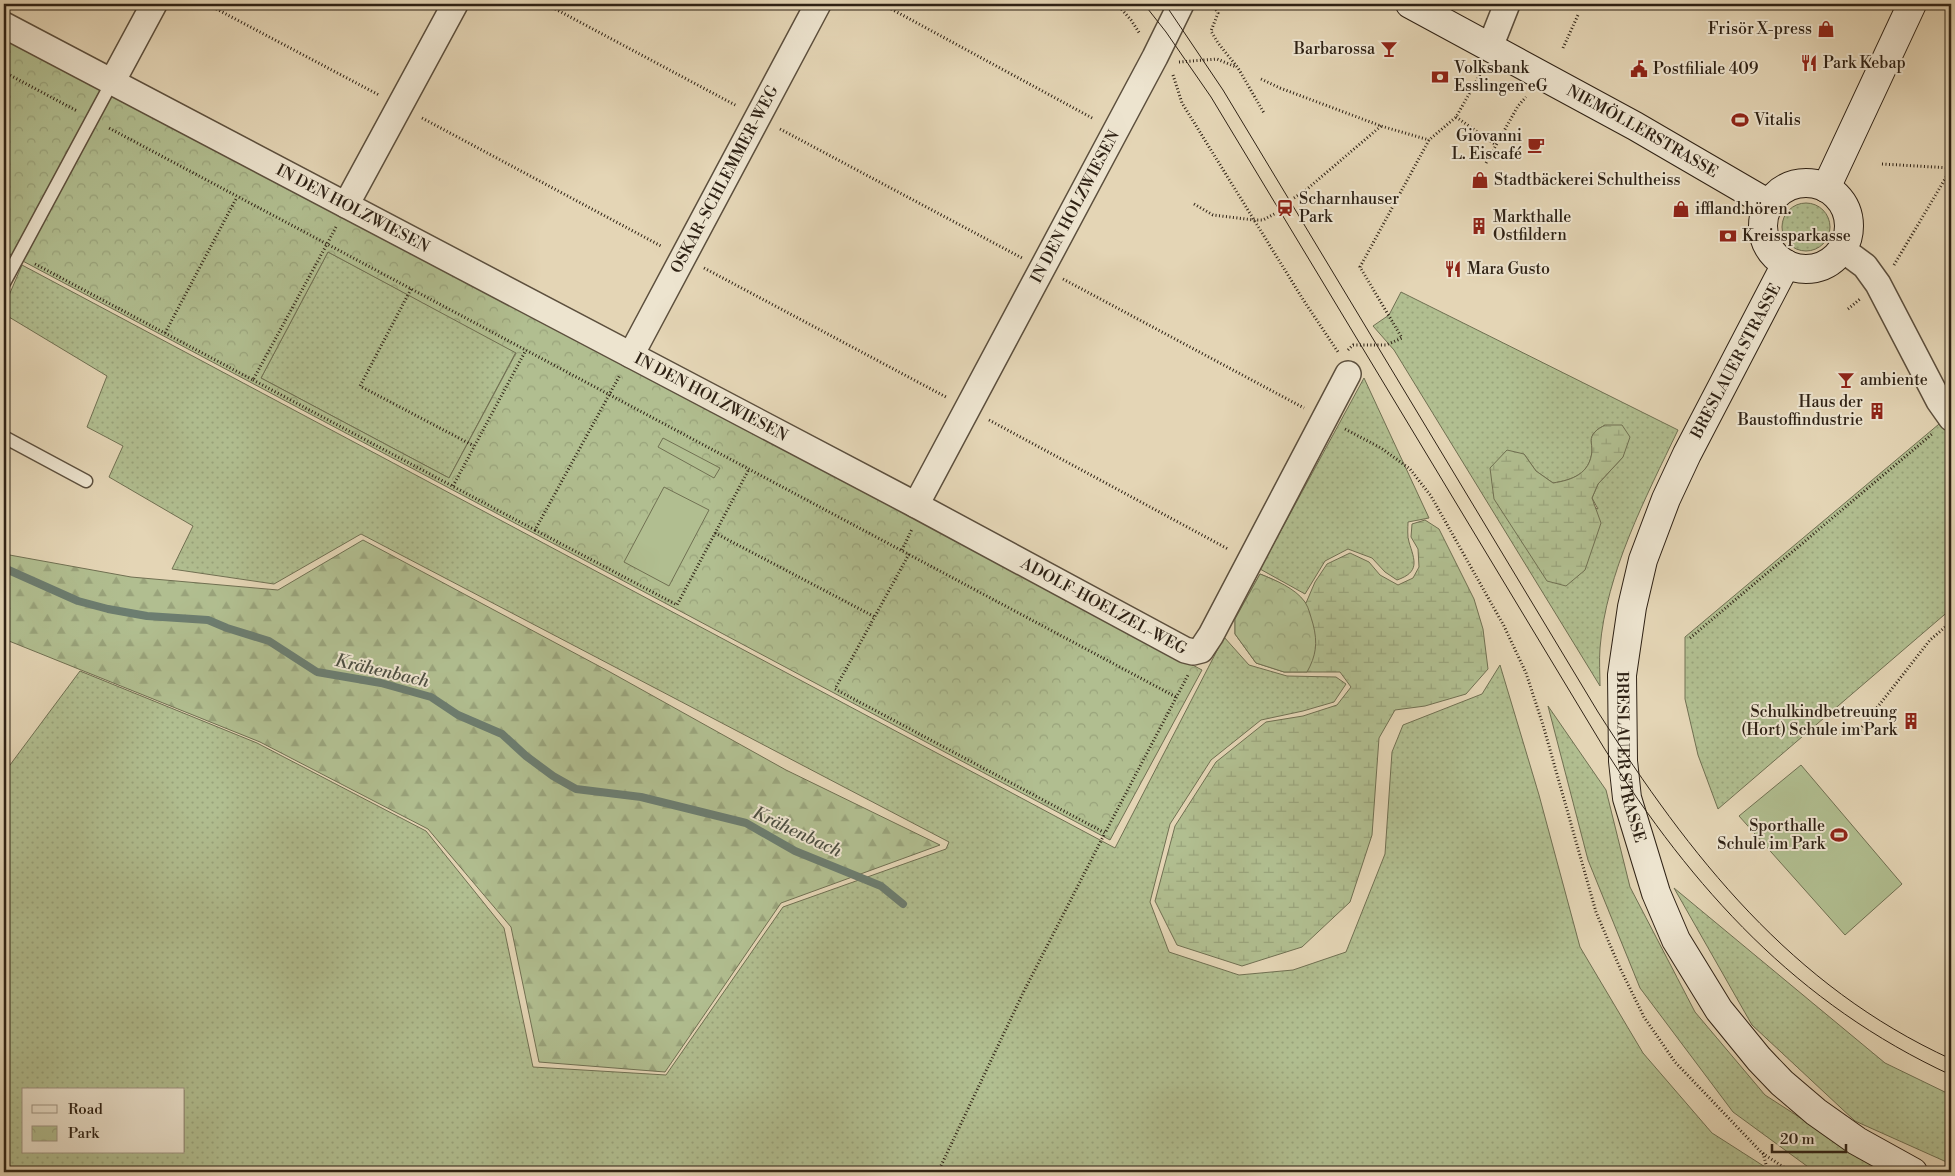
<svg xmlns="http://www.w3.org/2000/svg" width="1955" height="1176" viewBox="0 0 1955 1176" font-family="'Libre Bodoni',serif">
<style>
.grass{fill:url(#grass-dots);stroke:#707052;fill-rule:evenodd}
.forest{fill:url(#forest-firs);stroke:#707052}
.wetland{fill:url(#wetland-marsh);stroke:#707052}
.park{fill:url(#park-crowns);stroke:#707052;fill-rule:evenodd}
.pitch{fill:#b1be90;stroke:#707052}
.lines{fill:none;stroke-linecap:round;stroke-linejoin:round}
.stream{stroke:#6c7d70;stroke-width:8}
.service-casing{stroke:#5c4f3d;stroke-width:15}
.minor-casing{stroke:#5c4f3d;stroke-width:28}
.secondary-casing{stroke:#2f2215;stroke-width:30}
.path{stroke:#2f2215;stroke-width:3;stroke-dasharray:1 2.5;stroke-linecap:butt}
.service{stroke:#ede4cf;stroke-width:12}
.minor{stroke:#ede4cf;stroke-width:25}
.secondary{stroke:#ede4cf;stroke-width:28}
.tram{stroke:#2f2215;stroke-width:1}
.labels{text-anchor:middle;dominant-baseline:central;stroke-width:4;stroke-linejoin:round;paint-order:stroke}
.poi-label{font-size:16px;fill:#2f2215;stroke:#ede4cf;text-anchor:start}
.street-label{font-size:16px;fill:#2f2215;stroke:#ede4cf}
.water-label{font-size:18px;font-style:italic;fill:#4e4f42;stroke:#ede4cf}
</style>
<defs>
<pattern id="grass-dots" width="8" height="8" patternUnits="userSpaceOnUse" patternTransform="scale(1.25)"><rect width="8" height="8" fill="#b1be90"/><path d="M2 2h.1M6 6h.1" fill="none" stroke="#99a37b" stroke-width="1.8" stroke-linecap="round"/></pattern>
<pattern id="forest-firs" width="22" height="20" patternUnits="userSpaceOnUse" patternTransform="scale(1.25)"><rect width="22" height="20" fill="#b1be90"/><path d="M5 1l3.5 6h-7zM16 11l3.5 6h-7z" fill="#99a37b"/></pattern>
<pattern id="wetland-marsh" width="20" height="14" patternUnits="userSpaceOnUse" patternTransform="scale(1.25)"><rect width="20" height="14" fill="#b1be90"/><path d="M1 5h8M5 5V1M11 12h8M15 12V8" fill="none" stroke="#99a37b"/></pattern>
<pattern id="park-crowns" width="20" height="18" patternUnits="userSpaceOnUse" patternTransform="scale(1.25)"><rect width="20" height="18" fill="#b1be90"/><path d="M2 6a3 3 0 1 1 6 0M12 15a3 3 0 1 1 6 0" fill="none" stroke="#99a37b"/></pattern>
</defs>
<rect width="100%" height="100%" fill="#e4d5b5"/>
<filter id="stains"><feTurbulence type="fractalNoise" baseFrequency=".004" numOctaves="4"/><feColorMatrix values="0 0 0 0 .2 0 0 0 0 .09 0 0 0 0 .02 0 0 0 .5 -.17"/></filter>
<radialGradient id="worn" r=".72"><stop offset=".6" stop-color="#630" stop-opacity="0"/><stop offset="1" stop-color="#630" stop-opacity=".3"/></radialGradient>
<!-- grass -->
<g class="grass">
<circle cx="1806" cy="227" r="24"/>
<polygon points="328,252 516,352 449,478 261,378"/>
<path d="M22,265L1115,848L1224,637L1249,665L1287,676L1336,677L1346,684L1334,702L1303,711L1261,720L1211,760L1170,824L1150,902L1169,952L1239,975L1293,970L1346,952L1385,854L1392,752L1403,725L1482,694L1500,665L1539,795L1580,947L1643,1053L1712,1133L1773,1172H4V773L80,671L257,743L426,831L504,928L533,1067L666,1075L783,907L946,849L949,842L361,534L274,584L172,569L193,526L109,477L123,446L87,427L107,376L4,314V307ZM24,1090H184V1152H24Z"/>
<path d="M1401,292L1678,430C1646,497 1606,573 1600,648C1599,661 1600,674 1600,686L1394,350L1373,326L1389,315ZM1605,425L1623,457L1598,484L1592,498L1598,509L1490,468L1524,454L1536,471L1553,483C1572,480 1590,474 1592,451C1592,443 1589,438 1595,432C1597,429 1602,427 1605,425Z"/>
<path d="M1364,378L1429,518L1408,522C1408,528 1407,536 1409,542C1415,561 1420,572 1397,580L1385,572L1372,558L1348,549L1325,561L1305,594L1260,569Z"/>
<polygon points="1951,414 1951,609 1718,809 1698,755 1685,699 1685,637"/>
<polygon points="1548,706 1606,790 1630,887 1695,1012 1765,1095 1884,1172 1815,1172 1733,1112 1640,988 1588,860"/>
<polygon points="1674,888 1885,1063 1951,1095 1951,1164 1855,1121 1752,1025"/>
</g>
<!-- forest -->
<polygon class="forest" points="363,540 610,672 786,770 940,845 781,903 665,1072 539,1062 511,927 428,829 260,742 4,639 4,554 131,577 278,590"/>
<!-- wetland -->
<g class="wetland">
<path d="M1605,425H1622L1630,437L1623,457L1598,484L1592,498L1601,523L1585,570L1566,586L1547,581L1494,499L1490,468L1507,450L1524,454L1536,471L1553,483C1572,480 1590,474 1592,451C1592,443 1589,438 1595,432C1597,429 1602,427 1605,425Z"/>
<path d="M1425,520L1439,529L1474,599L1483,629L1488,669L1466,694L1425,706L1395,710L1379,738L1372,835L1350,902L1302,947L1242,966L1177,945L1155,901L1175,826L1216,762L1266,722L1303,716L1337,705L1351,687L1340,672H1284L1256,663L1235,634V619L1260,574C1278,581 1293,589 1306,603L1315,582L1327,564L1350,553L1369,562L1380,575L1398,585L1413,578L1419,567L1418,549L1411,537L1412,524Z"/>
</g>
<!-- park -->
<g class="park">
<path d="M4,34L1202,670L1110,840L4,251ZM328,252L516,353L449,478L261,378Z"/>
<path d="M1260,574C1275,580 1295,588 1305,602C1309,608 1311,618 1313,624C1318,643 1316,656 1307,672H1284L1256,663L1235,634V619Z"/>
</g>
<!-- pitch -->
<g class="pitch">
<polygon points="663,438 720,468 714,478 658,447"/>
<polygon points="664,487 709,510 669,586 624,562"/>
<polygon points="1801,765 1902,884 1845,935 1739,816"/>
</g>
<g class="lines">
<!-- stream -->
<polyline class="stream" points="4,568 78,601 108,609 147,616 208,620 227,628 269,641 317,672 381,683 431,697 458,715 502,734 526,756 553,776 576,789 641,797 746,823 795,851 881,886 903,904"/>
<!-- service casing -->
<g class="service-casing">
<g id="service">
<polyline points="4,283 112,82"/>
<polyline points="4,437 86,481"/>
</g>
</g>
<!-- minor casing -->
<g class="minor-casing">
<g id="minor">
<path id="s1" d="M4,25L916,505L1185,650L1193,652L1201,650L1211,635L1348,374"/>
<polyline points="1490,47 1507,4"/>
<polyline points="112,82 154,4"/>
<polyline points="346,205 455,4"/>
<polyline points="1842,249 1865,266 1878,284 1939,401 1951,418"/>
<path id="s2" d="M631,355L818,4"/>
<path id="s3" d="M916,505L1155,57L1181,4"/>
</g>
</g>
<!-- secondary casing -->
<g class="secondary-casing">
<g id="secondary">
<path id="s4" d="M1410,4L1635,126L1769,204"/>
<circle cx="1806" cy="226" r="43"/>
<polyline points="1826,188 1912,4"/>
<path id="s5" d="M1786,264L1687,454L1666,499L1643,560L1632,607L1622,675L1623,761L1627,798L1656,893L1676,940L1719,1010L1759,1059L1782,1083L1816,1112L1857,1141L1913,1172"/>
</g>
</g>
<!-- path -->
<g class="path">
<polyline points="207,4 379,95"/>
<polyline points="546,4 737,106"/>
<polyline points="882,4 1094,119"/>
<polyline points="1117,4 1131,20 1140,34"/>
<polyline points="1212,4 1218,13 1211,31 1218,43 1238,68 1264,113"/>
<polyline points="1563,48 1578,15"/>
<polyline points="1179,62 1217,59 1236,67"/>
<polyline points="4,72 77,111"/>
<polyline points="1173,75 1182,103 1304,301 1338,352"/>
<polyline points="1261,79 1280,88 1381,126 1429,140"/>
<polyline points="1456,117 1496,145"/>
<polyline points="422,118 661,246"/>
<polyline points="780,129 1022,258"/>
<polyline points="1486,163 1518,106 1526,97"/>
<polyline points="1882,164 1951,168"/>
<polyline points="1294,198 1306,190 1381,126"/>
<polyline points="1194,204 1213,215 1254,220 1263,220 1276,213"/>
<polyline points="336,227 327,244 1176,697"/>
<polyline points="35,264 253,380 327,244 107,127"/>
<polyline points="1894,265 1951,169"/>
<polyline points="704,268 946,397"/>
<polyline points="1063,279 1304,408"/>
<polyline points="411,289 360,386 474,446"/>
<polyline points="1848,309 1860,299"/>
<polyline points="165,333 237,197"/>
<polyline points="1348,350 1353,345 1386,345 1402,338 1360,267 1429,140 1456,117 1481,73"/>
<polyline points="253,380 535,530 620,375"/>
<polyline points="989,420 1228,549"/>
<polyline points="1345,429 1381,448 1410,469 1431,496 1504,626 1526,673 1543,725 1596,912 1619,966 1644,1017 1675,1062 1762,1153 1791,1172"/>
<polyline points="453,486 526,350"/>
<polyline points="535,530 677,605 749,469"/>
<polyline points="715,533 875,617"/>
<polyline points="902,550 912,529"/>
<polyline points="909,554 835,689 1105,833 1188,675"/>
<polyline points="1690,638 1932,434"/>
<polyline points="1840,735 1858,732 1930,640 1951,622"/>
<polyline points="1763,1153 1768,1172"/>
<polyline points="938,1172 1024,991 1105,833"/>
</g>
<!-- service -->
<use href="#service" class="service"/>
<!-- minor -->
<use href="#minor" class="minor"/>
<!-- secondary -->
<use href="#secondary" class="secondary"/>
<!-- tram -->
<g class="tram">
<path d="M1144,4L1166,32L1211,97L1604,748C1693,889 1797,1004 1951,1075"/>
<path d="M1165,4L1223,90L1598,712C1690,856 1791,986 1951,1059"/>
</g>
</g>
<!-- icons -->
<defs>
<g id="shop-bare" transform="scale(1.35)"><path d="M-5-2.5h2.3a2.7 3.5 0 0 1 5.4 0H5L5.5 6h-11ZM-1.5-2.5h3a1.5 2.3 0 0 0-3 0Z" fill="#8f2418" stroke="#ede4cf" stroke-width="2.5" paint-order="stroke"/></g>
<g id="bar-bare" transform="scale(1.35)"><path d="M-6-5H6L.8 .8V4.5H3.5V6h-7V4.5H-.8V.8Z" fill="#8f2418" stroke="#ede4cf" stroke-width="2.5" paint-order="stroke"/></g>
<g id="restaurant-bare" transform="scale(1.35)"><path d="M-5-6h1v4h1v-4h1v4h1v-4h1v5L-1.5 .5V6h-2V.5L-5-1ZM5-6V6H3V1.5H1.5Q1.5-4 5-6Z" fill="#8f2418" stroke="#ede4cf" stroke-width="2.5" paint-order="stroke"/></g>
<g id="civic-bare" transform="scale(1.35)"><path d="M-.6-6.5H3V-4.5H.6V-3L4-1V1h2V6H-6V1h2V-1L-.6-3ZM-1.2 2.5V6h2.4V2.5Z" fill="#8f2418" stroke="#ede4cf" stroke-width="2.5" paint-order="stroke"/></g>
<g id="bank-bare" transform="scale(1.35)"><path d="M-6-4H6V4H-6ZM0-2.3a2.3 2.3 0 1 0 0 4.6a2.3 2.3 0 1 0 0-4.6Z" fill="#8f2418" stroke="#ede4cf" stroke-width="2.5" paint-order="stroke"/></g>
<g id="stadium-bare" transform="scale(1.35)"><path d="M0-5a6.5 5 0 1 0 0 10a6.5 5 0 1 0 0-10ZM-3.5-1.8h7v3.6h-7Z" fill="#8f2418" stroke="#ede4cf" stroke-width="2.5" paint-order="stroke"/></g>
<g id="cafe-bare" transform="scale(1.35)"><path d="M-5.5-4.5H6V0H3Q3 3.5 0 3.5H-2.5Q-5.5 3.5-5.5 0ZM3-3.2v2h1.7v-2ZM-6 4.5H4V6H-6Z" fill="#8f2418" stroke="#ede4cf" stroke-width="2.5" paint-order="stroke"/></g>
<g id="station-bare" transform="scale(1.35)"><path d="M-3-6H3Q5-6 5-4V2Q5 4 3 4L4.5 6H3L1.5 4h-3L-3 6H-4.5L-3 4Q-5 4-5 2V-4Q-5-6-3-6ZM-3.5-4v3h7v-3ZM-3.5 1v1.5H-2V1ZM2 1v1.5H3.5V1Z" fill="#8f2418" stroke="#ede4cf" stroke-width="2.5" paint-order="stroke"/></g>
<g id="building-bare" transform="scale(1.35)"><path d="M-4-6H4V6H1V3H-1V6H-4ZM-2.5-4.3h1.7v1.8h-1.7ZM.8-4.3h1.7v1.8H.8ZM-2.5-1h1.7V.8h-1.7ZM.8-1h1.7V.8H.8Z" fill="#8f2418" stroke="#ede4cf" stroke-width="2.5" paint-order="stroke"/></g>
</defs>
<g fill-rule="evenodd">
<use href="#shop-bare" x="1826" y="29"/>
<use href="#bar-bare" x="1389" y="49"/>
<use href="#restaurant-bare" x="1809" y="63"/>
<use href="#civic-bare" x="1639" y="69"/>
<use href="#bank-bare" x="1440" y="77"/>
<use href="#stadium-bare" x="1740" y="120"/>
<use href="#cafe-bare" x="1536" y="145"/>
<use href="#shop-bare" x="1480" y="180"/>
<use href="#station-bare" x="1285" y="208"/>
<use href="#shop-bare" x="1681" y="209"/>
<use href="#building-bare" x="1479" y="226"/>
<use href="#bank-bare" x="1728" y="236"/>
<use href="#restaurant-bare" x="1453" y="269"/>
<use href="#bar-bare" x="1846" y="380"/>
<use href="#building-bare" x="1877" y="411"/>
<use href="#building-bare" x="1911" y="721"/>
<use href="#stadium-bare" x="1839" y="835"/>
</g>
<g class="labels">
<!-- poi labels -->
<g class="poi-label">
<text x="1812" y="29" text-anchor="end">Frisör X-press</text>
<text x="1375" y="49" text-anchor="end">Barbarossa</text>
<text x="1823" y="63">Park Kebap</text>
<text x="1454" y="68">Volksbank<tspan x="1454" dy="18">Esslingen eG</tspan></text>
<text x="1653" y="69">Postfiliale 409</text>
<text x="1754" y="120">Vitalis</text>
<text x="1522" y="136" text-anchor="end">Giovanni<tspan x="1522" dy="18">L. Eiscafé</tspan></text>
<text x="1494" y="180">Stadtbäckerei Schultheiss</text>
<text x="1299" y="199">Scharnhauser<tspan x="1299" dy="18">Park</tspan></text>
<text x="1695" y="209">iffland.hören.</text>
<text x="1493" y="217">Markthalle<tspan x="1493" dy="18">Ostfildern</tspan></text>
<text x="1742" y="236">Kreissparkasse</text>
<text x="1467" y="269">Mara Gusto</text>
<text x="1860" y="380">ambiente</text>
<text x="1863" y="402" text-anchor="end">Haus der<tspan x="1863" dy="18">Baustoffindustrie</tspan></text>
<text x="1897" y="712" text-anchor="end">Schulkindbetreuung<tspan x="1897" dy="18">(Hort) Schule im Park</tspan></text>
<text x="1825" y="826" text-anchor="end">Sporthalle<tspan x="1825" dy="18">Schule im Park</tspan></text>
</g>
<!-- street labels -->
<g class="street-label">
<text stroke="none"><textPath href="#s4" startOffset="265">NIEMÖLLERSTRASSE</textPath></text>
<text stroke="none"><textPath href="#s2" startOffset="199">OSKAR-SCHLEMMER-WEG</textPath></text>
<text stroke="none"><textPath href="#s3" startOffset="338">IN DEN HOLZWIESEN</textPath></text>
<text stroke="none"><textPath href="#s1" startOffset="394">IN DEN HOLZWIESEN</textPath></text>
<text transform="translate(1736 361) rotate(-62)">BRESLAUER STRASSE</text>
<text stroke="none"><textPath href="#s1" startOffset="799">IN DEN HOLZWIESEN</textPath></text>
<text stroke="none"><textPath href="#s1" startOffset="1244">ADOLF-HOELZEL-WEG</textPath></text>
<text stroke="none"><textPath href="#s5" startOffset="529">BRESLAUER STRASSE</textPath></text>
</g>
<!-- water labels -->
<g class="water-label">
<text transform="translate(382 671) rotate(13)">Krähenbach</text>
<text transform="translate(797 832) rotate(25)">Krähenbach</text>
</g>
</g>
<!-- margin -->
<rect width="1955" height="1176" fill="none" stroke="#e4d5b5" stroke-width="20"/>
<rect x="5" y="5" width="1945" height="1166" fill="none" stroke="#2f2215" stroke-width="2.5"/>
<rect x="10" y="10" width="1935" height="1156" fill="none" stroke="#2f2215"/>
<!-- legend -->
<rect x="22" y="1088" width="162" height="65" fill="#ede4cf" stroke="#a19685"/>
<rect x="32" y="1105" width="25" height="8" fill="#ede4cf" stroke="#a19685"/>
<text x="68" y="1114" font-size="15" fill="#2f2215">Road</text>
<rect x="32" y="1126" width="25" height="15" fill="url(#park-crowns)" stroke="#a19685"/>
<text x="68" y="1138" font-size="15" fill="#2f2215">Park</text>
<!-- scale -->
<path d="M1772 1144v8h74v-8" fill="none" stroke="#2f2215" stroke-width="2.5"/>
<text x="1780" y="1144" font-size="15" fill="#2f2215" stroke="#ede4cf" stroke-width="4" paint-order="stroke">20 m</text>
<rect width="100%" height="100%" filter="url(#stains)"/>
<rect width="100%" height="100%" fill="url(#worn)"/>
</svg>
